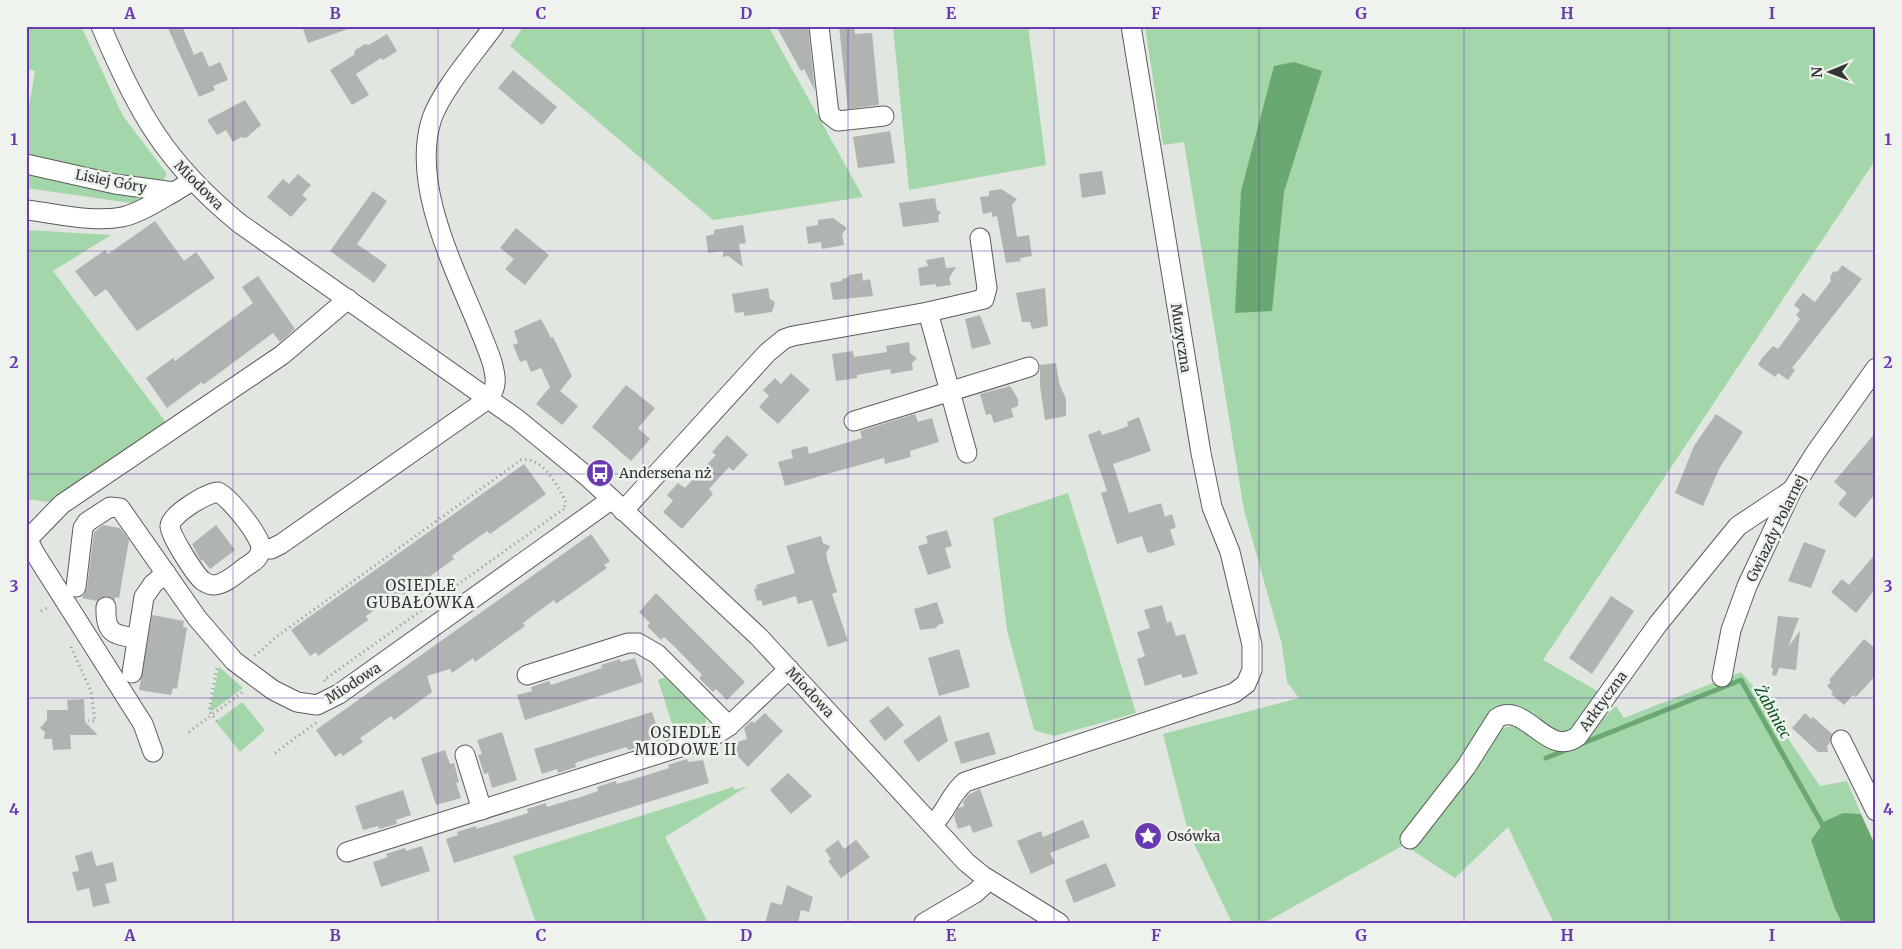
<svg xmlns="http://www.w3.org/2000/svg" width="1902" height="949" viewBox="0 0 1902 949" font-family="Merriweather,serif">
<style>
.green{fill:#a3d6a8}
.water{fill:#69a971}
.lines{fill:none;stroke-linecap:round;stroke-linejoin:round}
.stream{stroke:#69a971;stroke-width:5}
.building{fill:#b0b4b0}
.minor-casing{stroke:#5a5e5b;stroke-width:21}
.path{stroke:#8e918e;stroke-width:3;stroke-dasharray:1 4;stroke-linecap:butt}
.minor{stroke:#fff;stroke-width:19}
.grid{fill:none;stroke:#6839b0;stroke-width:1;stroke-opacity:0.55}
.labels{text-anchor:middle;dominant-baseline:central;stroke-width:5;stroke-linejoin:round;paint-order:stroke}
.street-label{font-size:14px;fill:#333533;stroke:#eef3ee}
.poi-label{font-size:14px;fill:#333533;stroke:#eef3ee;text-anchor:start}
.neighbourhood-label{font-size:15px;letter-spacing:1px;fill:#333533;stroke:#eef3ee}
.water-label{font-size:15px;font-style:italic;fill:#07511c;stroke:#eef3ee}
.neatline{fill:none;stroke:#6839b0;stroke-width:2}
.grid-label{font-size:16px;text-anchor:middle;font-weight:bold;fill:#6839b0}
</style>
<rect width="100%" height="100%" fill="#e1e6e1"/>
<!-- green -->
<g class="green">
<polygon points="26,26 81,26 123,116 167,174 161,184 26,155 26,125 35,71 26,69"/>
<polygon points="524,26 768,26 863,197 713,220 510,46"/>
<polygon points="893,26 1028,26 1046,165 909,190"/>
<path d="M1145,26H1876V159L1543,660L1601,693L1577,731L1557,733L1506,704L1493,709L1461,762L1425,831L1502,728L1517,725L1580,740L1616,706L1624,718L1741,672L1753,686L1820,786L1847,781L1861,814C1834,812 1827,818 1811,840L1835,909L1842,923H1554L1508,827L1455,878L1404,845L1264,923H1232L1188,831L1163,734L1299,698L1287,682L1282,645L1244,510L1184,142L1163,145Z"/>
<polygon points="26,172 148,196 131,203 26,188"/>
<polygon points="26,230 111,235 53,271 168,425 58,503 26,499"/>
<polygon points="1068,493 1136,713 1054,736 1034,730 1007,630 993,518"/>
<polygon points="219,667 243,688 212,711 210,710"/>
<polygon points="665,677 706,718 705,728 676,736 658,680"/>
<polygon points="242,702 265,730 240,752 216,722"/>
<polygon points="748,786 665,837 708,923 536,923 513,856 733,787 735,790"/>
</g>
<!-- water -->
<g class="water">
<polygon points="1294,62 1322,71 1284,192 1272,311 1235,313 1241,191 1274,66"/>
<polygon points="1843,813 1861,814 1876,847 1876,923 1842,923 1835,909 1811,840 1825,821"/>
</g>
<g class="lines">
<!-- stream -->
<polyline class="stream" points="1546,758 1741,680 1826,831"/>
</g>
<!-- building -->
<g class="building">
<polygon points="167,26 182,26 194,55 202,51 209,67 220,62 228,80 213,86 215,90 199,97"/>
<polygon points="302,26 351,26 351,28 308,43"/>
<polygon points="776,26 808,26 815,91 804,69 801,71"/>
<polygon points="839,26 854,26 855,34 872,33 879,105 848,109"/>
<polygon points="387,34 397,51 383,60 381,58 356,74 369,95 352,105 330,70 354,55 355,50 365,44 369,45"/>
<polygon points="513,70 557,107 542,125 498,88"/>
<polygon points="245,100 261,125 246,138 241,137 233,142 226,130 217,135 207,120"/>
<polygon points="890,131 895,163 858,168 853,137"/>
<polygon points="1102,171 1106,194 1082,198 1079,174"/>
<polygon points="298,174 311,185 302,195 307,199 291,217 267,197 283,179 289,184"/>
<polygon points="1001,189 1017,199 1012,205 1017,237 1029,235 1032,256 1020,258 1021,261 1006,263 997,216 992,217 992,212 983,214 980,197 989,196 989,191"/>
<polygon points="373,191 387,201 357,244 387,265 374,283 330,251"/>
<polygon points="935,198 937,210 941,212 938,216 939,222 903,227 899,203"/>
<polygon points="833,218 847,228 842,234 844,245 822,249 821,242 808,244 806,227 818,225 818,220"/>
<polygon points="155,221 184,261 196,252 215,278 137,331 106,289 95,297 75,271 105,250 108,254"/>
<polygon points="743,225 746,243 739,244 743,267 728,256 723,257 723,251 708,253 706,236 714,234 714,230"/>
<polygon points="516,228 549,255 525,285 505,269 514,259 500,248"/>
<polygon points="944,257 946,268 956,267 949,278 951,285 936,287 936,284 920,286 918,268 928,266 926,260"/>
<polygon points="1842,265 1862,279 1792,368 1795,370 1788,380 1778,373 1775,377 1758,365 1762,358 1773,346 1778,349 1800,319 1796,315 1800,310 1794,305 1803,293 1815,302 1831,281 1830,277 1833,272 1838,271"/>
<polygon points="862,273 863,281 870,279 873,296 833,300 830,283 842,281 842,279 849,277 849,275"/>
<polygon points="258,276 295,329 280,342 273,333 203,385 202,382 167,408 146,378 173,358 175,361 253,303 242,287"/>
<polygon points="768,288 770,299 775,302 772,312 744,316 744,312 735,313 732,294"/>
<polygon points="1045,288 1048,326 1032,329 1030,322 1022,322 1016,293"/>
<polygon points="980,315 991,344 972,349 965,319"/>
<polygon points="541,319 551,338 553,337 572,376 560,391 578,406 562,425 536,404 550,387 541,368 531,372 526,360 520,362 513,345 518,343 514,331"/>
<polygon points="909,342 910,353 917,358 912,363 913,370 891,374 890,369 857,375 857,378 836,381 832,354 853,351 854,357 887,352 886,346"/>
<polygon points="1056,363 1059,383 1066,399 1066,416 1045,420 1040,386 1040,365"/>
<polygon points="791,373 810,390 778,424 759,407 769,396 763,390 775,378 781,384"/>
<polygon points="626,385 655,408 638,428 650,439 631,461 592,427"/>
<polygon points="1010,386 1018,399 1018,406 1011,409 1014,417 994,423 991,414 986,415 980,394"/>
<polygon points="915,414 918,422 932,418 939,442 910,451 911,457 885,464 884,458 785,486 778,462 793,458 791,450 807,446 809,454 862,438 860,431"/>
<polygon points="1716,414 1743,432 1720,467 1703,506 1675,493 1694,446"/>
<polygon points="1139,417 1151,451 1113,464 1129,513 1161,503 1165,517 1172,514 1176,527 1170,530 1175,545 1150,553 1147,552 1142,536 1117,544 1101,493 1107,491 1088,435 1100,430 1102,435 1115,431 1128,426 1127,422"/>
<polygon points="1876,432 1876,493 1855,518 1838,504 1847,493 1834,482"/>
<polygon points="727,435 748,455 733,471 729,467 709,489 713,494 682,529 663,512 673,501 667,495 678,483 685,488 716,455 712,452"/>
<polygon points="524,464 546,494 490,534 487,531 452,556 454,559 404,595 401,592 366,616 368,620 318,656 316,652 310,656 291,630"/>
<polygon points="103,525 120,528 129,540 119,598 115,597 115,600 106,596 97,601 82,598 87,588 94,532"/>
<polygon points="216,525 235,550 210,569 203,560 201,561 192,544"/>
<polygon points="947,530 952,546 945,548 951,568 928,575 918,546 928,543 926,536"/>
<polygon points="591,534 610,561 604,565 607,568 556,604 554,600 523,623 525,626 475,662 473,658 452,673 450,669 427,676 432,692 394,720 391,716 366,734 360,738 363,742 343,756 340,753 335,757 316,730"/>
<polygon points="821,536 823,543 830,546 826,553 827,559 837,592 832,594 848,641 828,647 812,600 798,604 796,596 763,606 761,600 757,601 754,589 757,588 756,585 795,573 786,546"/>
<polygon points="1804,542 1826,550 1811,588 1788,581"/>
<polygon points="1876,553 1876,588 1856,613 1831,592 1842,579 1849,585"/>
<polygon points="656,593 745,682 727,700 716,689 713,692 699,678 702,675 675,647 664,637 661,640 647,626 650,623 639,612"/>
<polygon points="1611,596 1634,611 1592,674 1569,658"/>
<polygon points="937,602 944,623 938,625 936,628 920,630 914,609"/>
<polygon points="1162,605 1167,623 1171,621 1176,636 1185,634 1198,674 1183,678 1181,674 1145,686 1137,659 1145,656 1137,632 1150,628 1144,610"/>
<polygon points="152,615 184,621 183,627 187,628 177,689 173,688 171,695 139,690"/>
<polygon points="1778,616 1799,618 1788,647 1800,631 1796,670 1779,668 1776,676 1772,675 1773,668 1771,667"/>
<polygon points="1864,639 1876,649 1876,675 1856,697 1853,695 1844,705 1831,694 1833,692 1827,686 1831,682 1829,680"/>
<polygon points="959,649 970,687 939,696 928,658"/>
<polygon points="635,658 643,682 525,720 517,695 532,691 531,687 549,681 551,685 602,668 601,665 620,659 621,662"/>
<polygon points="84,699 85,722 98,735 70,735 71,749 53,750 52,739 44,739 45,732 40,728 47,720 47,710 68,710 67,700"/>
<polygon points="888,706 904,725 885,741 869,721"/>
<polygon points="652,712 660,736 646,741 647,745 628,750 627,747 600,755 575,763 576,767 558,773 557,769 542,774 534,749"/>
<polygon points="765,713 783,731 748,767 727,745 747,739 744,728 752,721 754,723"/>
<polygon points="1805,713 1811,719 1813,717 1832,734 1830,743 1827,746 1828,752 1818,752 1792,728"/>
<polygon points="940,715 948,741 918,762 903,741"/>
<polygon points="502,732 517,780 492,788 488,773 484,774 478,755 482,754 477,740"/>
<polygon points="989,732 996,754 961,764 954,742"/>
<polygon points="445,750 450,764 454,763 459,782 456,783 461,798 436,805 421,758"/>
<polygon points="687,759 688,762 703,760 709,783 454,863 446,839 458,835 457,832 476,826 476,829 528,813 527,809 546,803 547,807 584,796 598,791 597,787 616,781 617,784 644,776 669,768 668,765"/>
<polygon points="788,773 812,796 791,814 770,790"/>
<polygon points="980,789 993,826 973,833 970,825 958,829 954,816 958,808 964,806 963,802 968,795"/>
<polygon points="403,790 411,815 396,820 397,824 379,829 378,826 363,830 355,806"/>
<polygon points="1083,820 1090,837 1050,853 1055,863 1031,874 1017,841 1041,831 1043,837"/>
<polygon points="838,840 844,849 856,840 870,857 841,878 828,861 831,859 825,850"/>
<polygon points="422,846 430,871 381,887 373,862 388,857 386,854 405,848 406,851"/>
<polygon points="92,851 96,866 113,862 117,881 105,884 110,903 93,907 89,888 77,891 72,872 79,871 75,856"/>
<polygon points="1106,863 1116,886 1074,903 1065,880"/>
<polygon points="787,885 813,897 809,912 801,910 798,923 765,923 771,902 782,905"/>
</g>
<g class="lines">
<!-- minor casing -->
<g class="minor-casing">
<g id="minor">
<path d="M101,26C137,112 166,163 239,223L517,419L589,478L759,637L966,862L983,876L1059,923"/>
<polyline points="819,26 829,114 838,121 884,116"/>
<polyline points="26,164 115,184 174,192 192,181"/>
<path d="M26,210C56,213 92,223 122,217C140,213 158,201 174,192"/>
<polyline points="928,312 967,453"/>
<polyline points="854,421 1029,367"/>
<path d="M218,492C229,497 262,537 261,549C260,559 251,563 244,568C235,575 225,584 214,585C211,585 206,583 203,581C196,576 169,534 170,526C171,514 207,493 218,492Z"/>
<polyline points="623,511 767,353 784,339 793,336 928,312 984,299 987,288 980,238"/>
<polyline points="26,536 34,552 143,724 153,752"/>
<polyline points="28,539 62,504 282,355 348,299"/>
<path d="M261,548L271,549L281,544L488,399C498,387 496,377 492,362C468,291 407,193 432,118C442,90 475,52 494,26"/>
<polyline points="76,587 83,528 87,522 110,507 120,508 197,618 234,661 273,690 297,702 317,705 339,694 612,499"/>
<path d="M106,607C105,634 114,635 137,638"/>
<polyline points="132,673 144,597 153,584 166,573"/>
<polyline points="527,675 628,643 638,643 657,654 729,726"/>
<polyline points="1722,677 1731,630 1747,586 1792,490 1816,452 1876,368"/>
<polyline points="1841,740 1876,811"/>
<polyline points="465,755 482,810"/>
<path d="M932,825C946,813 950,794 965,782L1234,693L1246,684L1252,670V645L1230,552L1212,507L1201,453L1131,26"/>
<path d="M1410,839L1466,767L1497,718C1525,700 1548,760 1578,736L1658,624L1738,526L1792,490"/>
<polyline points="347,852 712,737 729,726 789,669"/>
<polyline points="924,923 975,893 989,880"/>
</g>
</g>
<!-- path -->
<g class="path">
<polyline points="41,611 49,607"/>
<polyline points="71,647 91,691 95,721 88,721"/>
<path d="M255,656L276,637L521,460C542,455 558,487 566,502L564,507"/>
<polyline points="325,681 324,680 565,508"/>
<polyline points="217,721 209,711 217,667"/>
<polyline points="189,732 244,691"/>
<polyline points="275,753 317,722"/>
</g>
<!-- minor -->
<use href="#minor" class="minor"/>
</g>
<!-- grid -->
<path class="grid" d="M233,26V923M438,26V923M643,26V923M848,26V923M1054,26V923M1259,26V923M1464,26V923M1669,26V923M26,251H1876M26,474H1876M26,698H1876"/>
<!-- icons -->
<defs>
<g id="bus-disc" transform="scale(1.4375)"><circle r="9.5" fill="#6839b0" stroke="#eef3ee"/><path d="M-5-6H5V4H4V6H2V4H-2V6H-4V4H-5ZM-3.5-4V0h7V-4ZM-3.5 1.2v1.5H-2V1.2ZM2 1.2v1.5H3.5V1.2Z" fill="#fff"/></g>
<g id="sight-disc" transform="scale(1.4375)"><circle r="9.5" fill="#6839b0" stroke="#eef3ee"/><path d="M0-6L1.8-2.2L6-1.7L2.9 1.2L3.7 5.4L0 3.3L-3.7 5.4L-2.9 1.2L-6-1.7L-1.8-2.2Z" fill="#fff"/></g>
</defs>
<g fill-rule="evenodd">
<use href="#bus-disc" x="600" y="473"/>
<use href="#sight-disc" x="1148" y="836"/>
</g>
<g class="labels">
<!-- street labels -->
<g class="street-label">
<text transform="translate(111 181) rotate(11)">Lisiej Góry</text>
<text transform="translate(199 185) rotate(45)">Miodowa</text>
<text transform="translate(1181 338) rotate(81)">Muzyczna</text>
<text transform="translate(1776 528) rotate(-64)">Gwiazdy Polarnej</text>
<text transform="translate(353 683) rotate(-33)">Miodowa</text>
<text transform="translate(810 692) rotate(47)">Miodowa</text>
<text transform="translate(1603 701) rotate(-54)">Arktyczna</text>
</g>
<!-- poi labels -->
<g class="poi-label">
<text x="619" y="473">Andersena nż</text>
<text x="1167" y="836">Osówka</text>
</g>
<!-- neighbourhood labels -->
<g class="neighbourhood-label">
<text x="421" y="585">OSIEDLE<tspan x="421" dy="17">GUBAŁÓWKA</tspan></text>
<text x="686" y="732">OSIEDLE<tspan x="686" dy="17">MIODOWE II</tspan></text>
</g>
<!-- water labels -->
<g class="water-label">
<text transform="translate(1773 712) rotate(61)">Żabiniec</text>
</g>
</g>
<!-- border -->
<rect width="1902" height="949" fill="none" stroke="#eef3ee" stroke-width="55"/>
<!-- north arrow -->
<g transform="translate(1830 72) rotate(269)" stroke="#eef3ee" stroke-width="4" paint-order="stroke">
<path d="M0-4L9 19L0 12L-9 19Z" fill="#333533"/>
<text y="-8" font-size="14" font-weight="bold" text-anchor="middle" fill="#333533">N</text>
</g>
<rect x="28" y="28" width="1846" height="894" class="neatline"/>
<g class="grid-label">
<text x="130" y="19">A</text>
<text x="335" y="19">B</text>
<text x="541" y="19">C</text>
<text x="746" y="19">D</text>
<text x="951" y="19">E</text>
<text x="1156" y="19">F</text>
<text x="1361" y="19">G</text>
<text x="1567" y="19">H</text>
<text x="1772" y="19">I</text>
<text x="14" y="145">1</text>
<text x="1888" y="145">1</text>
<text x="14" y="368">2</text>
<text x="1888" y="368">2</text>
<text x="14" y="592">3</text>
<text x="1888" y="592">3</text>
<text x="14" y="815">4</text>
<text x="1888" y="815">4</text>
<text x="130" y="941">A</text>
<text x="335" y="941">B</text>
<text x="541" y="941">C</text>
<text x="746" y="941">D</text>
<text x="951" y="941">E</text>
<text x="1156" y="941">F</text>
<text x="1361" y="941">G</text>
<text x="1567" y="941">H</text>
<text x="1772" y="941">I</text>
</g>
</svg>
